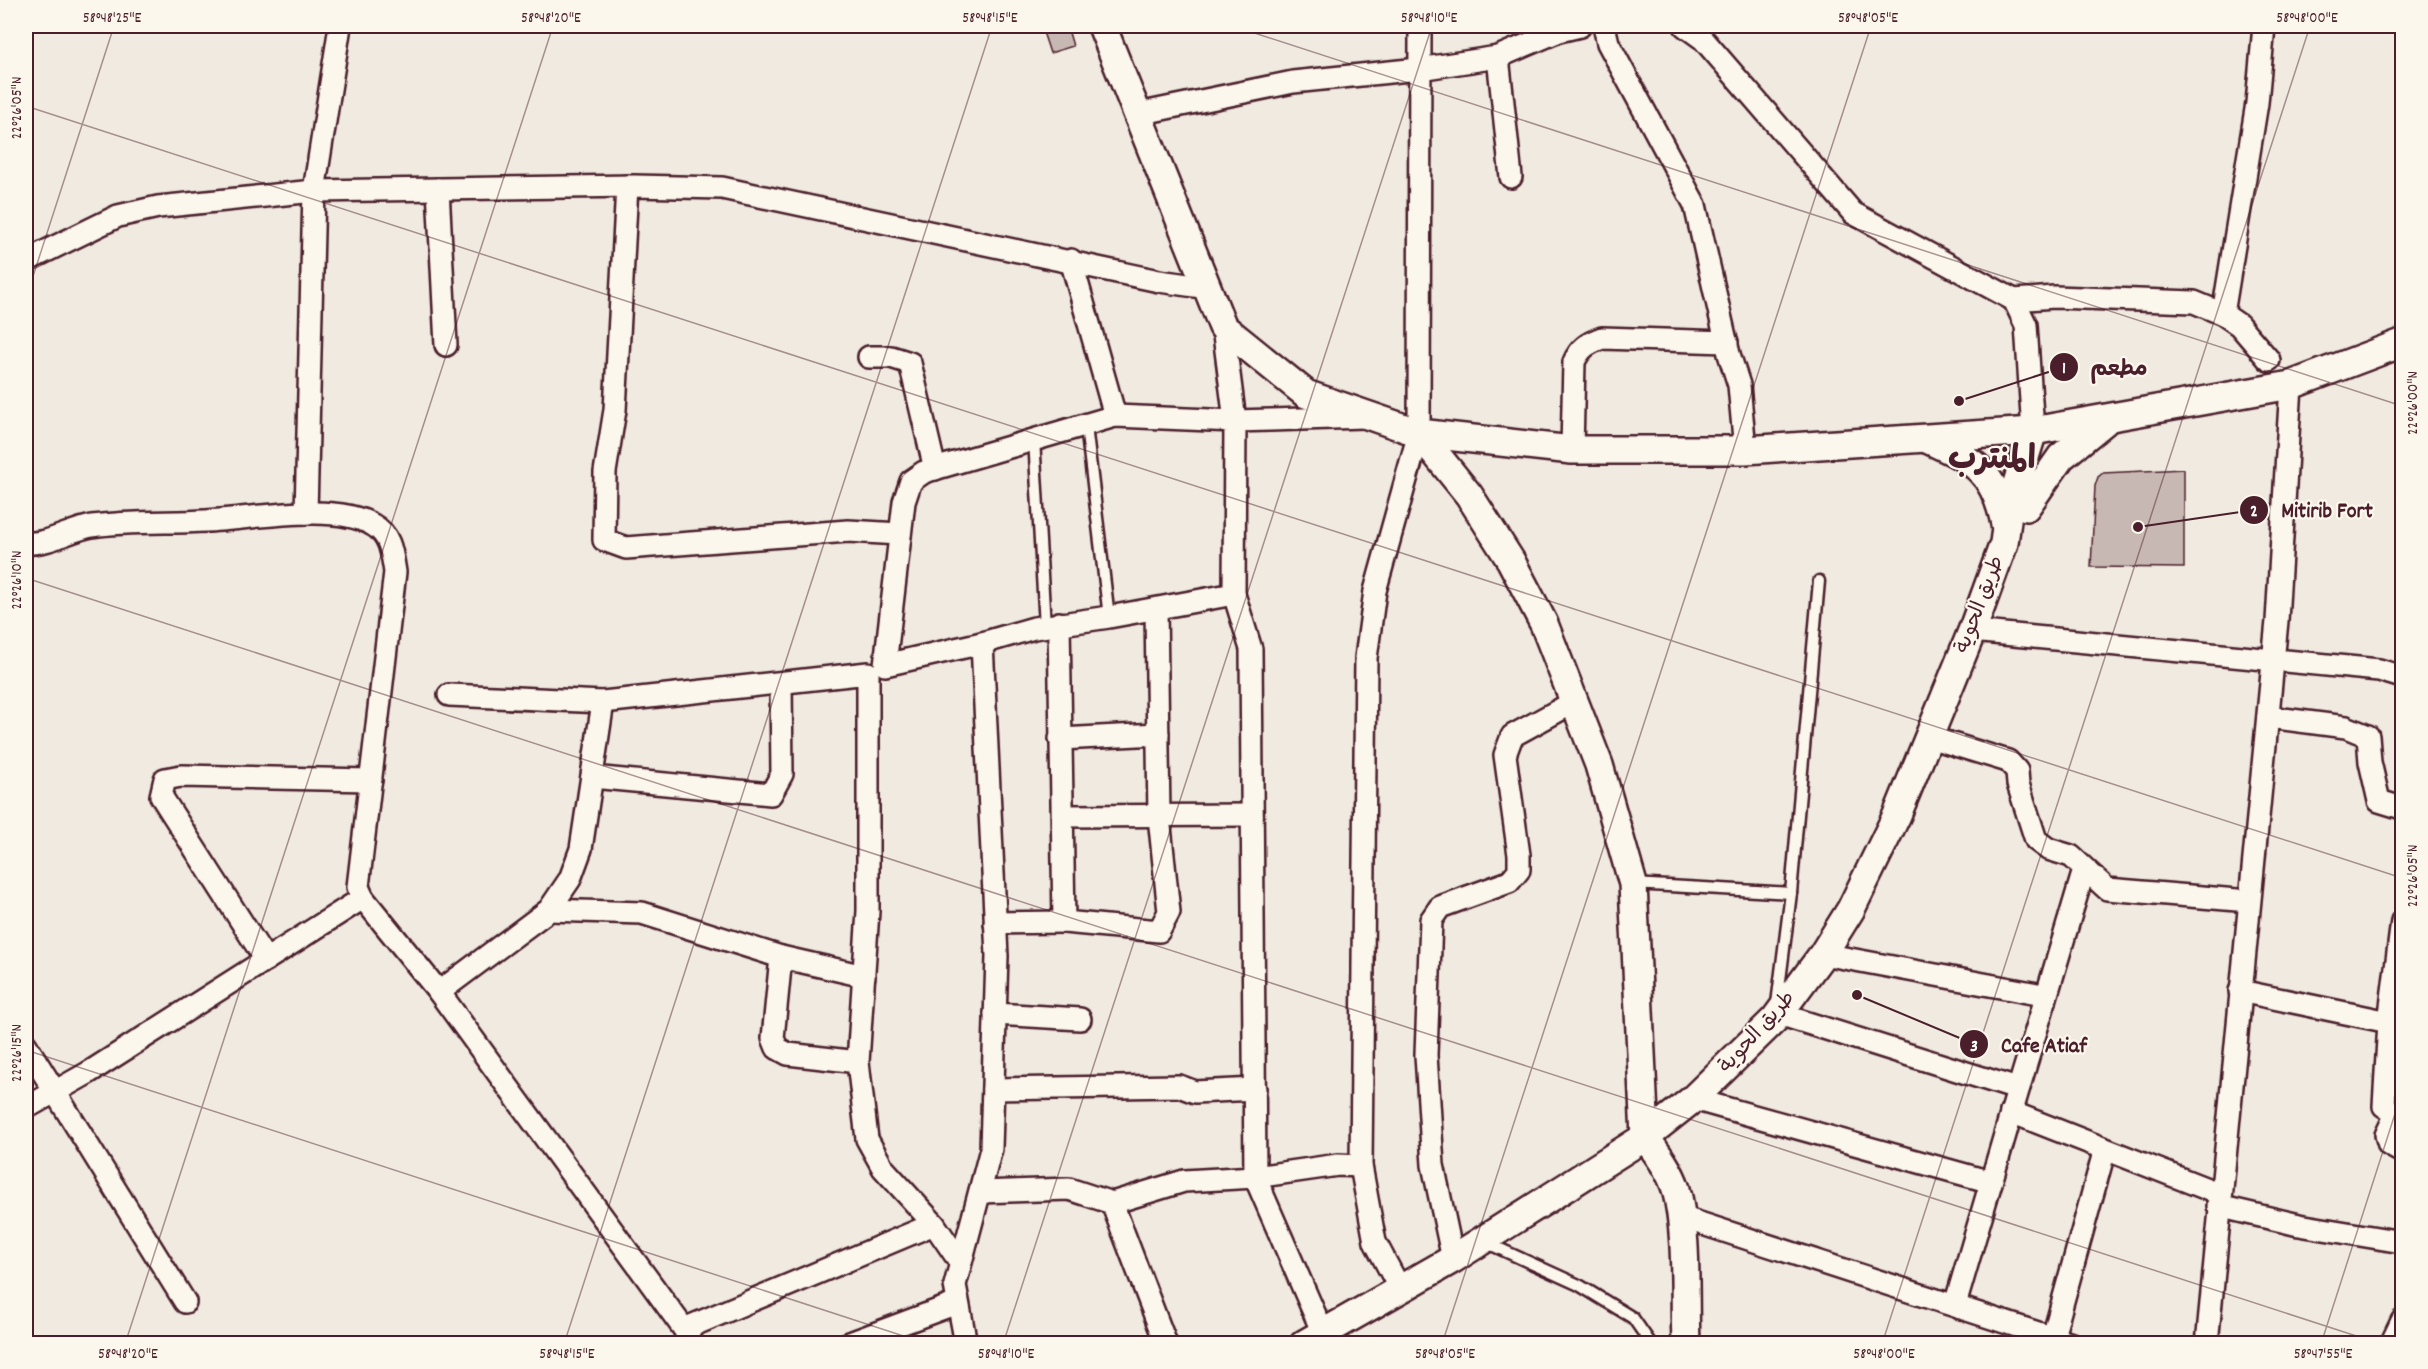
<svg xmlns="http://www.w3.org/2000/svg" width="2428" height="1369" viewBox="0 0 2428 1369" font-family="Dekko,'Playpen Sans Arabic',sans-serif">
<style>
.building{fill:#c8b8b3;stroke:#4a1f2b;stroke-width:1.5}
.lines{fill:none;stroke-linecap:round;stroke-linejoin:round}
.service-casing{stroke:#4a1f2b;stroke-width:15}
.minor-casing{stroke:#4a1f2b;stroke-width:26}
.tertiary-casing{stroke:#4a1f2b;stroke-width:32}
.service{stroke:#fbf7ec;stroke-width:10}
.minor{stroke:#fbf7ec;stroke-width:21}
.tertiary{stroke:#fbf7ec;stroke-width:27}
.ticks{fill:none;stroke:#4a1f2b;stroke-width:1.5;stroke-opacity:0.45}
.labels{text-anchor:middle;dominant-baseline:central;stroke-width:4.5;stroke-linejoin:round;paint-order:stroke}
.street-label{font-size:21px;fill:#4a1f2b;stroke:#fbf7ec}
.town-label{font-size:33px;font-weight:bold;fill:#4a1f2b;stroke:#fbf7ec}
.leader{fill:none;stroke:#4a1f2b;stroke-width:2}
.callout-dot{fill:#4a1f2b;stroke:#fbf7ec;stroke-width:2}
.mark-label{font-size:18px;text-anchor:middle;font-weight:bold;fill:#fff}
.callout-label{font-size:22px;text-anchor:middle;font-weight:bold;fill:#4a1f2b;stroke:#fbf7ec;stroke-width:4.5;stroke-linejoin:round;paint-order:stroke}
.neatline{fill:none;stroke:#4a1f2b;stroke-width:2}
.ticks-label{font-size:15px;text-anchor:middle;fill:#4a1f2b}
</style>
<rect width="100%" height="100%" fill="#f0eae0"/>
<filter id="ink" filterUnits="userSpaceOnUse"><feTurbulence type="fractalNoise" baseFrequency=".0167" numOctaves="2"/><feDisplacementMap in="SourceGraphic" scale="12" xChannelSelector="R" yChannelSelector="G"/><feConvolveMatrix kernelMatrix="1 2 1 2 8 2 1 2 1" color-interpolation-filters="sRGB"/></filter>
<g filter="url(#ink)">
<!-- building -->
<g class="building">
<polygon points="1041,26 1067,26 1073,46 1050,53"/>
<polygon points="2184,469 2184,568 2091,567 2095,486 2098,477 2103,473"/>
</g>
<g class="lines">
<!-- service casing -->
<g class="service-casing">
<g id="service">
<polyline points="1086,426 1109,617"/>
<polyline points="1034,439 1045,626"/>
<polyline points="1633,884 1791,893"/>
<polyline points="1777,1004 1791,893 1819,581"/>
<polyline points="1485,1242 1579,1285 1633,1318 1651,1344"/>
</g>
</g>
<!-- minor casing -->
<g class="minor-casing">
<g id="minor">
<polyline points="1604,26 1608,43 1695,205 1729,354 1739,385 1745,450"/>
<polyline points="1685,26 1703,39 1853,213 2014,300 2026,325 2033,431"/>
<polyline points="1498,57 1511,177"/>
<polyline points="1138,114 1293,82 1419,69 1498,57 1559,31 1580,26"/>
<polyline points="627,186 615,410 605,472 604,540 626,548 848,531 900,534"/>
<polyline points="438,189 446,345"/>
<polyline points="1071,260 1115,416"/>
<polyline points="26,261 118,216 158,207 314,191 634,186 722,188 1159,281 1209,288"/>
<polyline points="2014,300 2054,297 2194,302 2223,314 2239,325 2269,360"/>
<polyline points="2223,314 2257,103 2264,26"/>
<polyline points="1223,327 1235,421 1234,594 1109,617 1034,628 982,643 885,665 904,502 911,481 924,472 1115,416 1235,421 1364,417"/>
<polyline points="869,357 891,357 910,363 935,469"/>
<path d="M1572,450L1574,362C1580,348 1588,343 1602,338L1727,342"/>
<polyline points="306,513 314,191 340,26"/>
<path d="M26,543C47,545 70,530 92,526C129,521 169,523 206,521C251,519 334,502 373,525C391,535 392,554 395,572L358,887L363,898L439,992L684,1329L692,1344"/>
<polyline points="1234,594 1251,649 1255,1177 1323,1333"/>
<polyline points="1059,623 1064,922 1159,931 1169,912 1159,817 1156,609"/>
<polyline points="1972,631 2379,670 2402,677"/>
<polyline points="449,695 603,702 868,673 868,911 858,1062 867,1139 883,1168 934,1224 960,1262"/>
<polyline points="2268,717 2346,727 2368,736 2370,762 2379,801 2402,808"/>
<polyline points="1929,737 2008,761 2017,771 2018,784 2036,840 2048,849 2071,856 2107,889 2249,901"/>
<polyline points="1060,739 1158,734"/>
<polyline points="592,777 771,794 782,774 781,683"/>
<polyline points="1063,816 1252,815"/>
<polyline points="549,910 642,913 781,957 864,976"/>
<polyline points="995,923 1064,922"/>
<polyline points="781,957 773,1038 777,1048 788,1054 858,1062"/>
<polyline points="266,960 161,796 165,779 181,776 371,780"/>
<polyline points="2240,991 2389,1022 2384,1106 2396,1114 2402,1115"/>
<polyline points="439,992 549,910 570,879 581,849 603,702"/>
<polyline points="2045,1001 2084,870"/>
<polyline points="995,1014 1080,1019"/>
<polyline points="1779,1014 2011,1087 2019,1087 2045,1001 2043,995 1823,954"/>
<polyline points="2389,1022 2402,921"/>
<polyline points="26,1045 185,1302"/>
<polyline points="993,1089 1179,1086 1195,1092 1255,1089"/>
<polyline points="1693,1099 1991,1182"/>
<polyline points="26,1108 88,1073 363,898"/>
<polyline points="2011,1112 2220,1194"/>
<polyline points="2396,1114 2386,1135 2389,1145 2402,1152"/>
<polyline points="980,1192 1069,1189 1112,1203 1184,1181 1255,1177 1338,1165 1361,1166"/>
<polyline points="1112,1203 1166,1344"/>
<polyline points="2218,1206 2299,1225 2402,1242"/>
<polyline points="1681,1217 2072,1344"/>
<polyline points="1453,1259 1433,1165 1426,1055 1431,920 1440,907 1509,882 1519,870 1519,855 1505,755 1512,736 1574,702"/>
<polyline points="1400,1289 1375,1242 1361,1166 1366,658 1375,591 1419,433 1420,26"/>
<polyline points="1955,1305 2019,1087"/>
<polyline points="684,1329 934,1224"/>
<polyline points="2053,1337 2105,1149"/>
<polyline points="847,1344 957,1303"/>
<polyline points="966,1344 955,1285 991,1149 997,956 982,643"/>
<polyline points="2207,1344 2277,621 2291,385"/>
<polyline points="2391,1344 2402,1321"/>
</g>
</g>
<!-- tertiary casing -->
<g class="tertiary-casing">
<g id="tertiary">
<polyline points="1102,26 1223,327 1306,394 1419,433 1572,450 1745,450 2033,431 2291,385 2402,343"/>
<path d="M1419,433L1469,495L1511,561L1544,624L1599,765L1633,884L1645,1137C1657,1153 1670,1170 1676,1189C1688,1233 1684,1297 1686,1344"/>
<path d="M1927,439C1974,461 1994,470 2005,524"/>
<polyline points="2026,507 2061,457 2104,422"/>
<polyline points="1304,1344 1453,1259 1645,1137 1693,1099 1775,1019 1823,954 1851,909 1897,815 1972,631 2004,543 2008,513 2033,431"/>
</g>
</g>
<!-- service -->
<use href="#service" class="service"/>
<!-- minor -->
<use href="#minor" class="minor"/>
<!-- tertiary -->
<use href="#tertiary" class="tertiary"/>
</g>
</g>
<!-- ticks -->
<path class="ticks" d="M1233,26L2402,406M26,106L2402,878M26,298L114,26M26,578L2381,1344M26,1050L928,1344M125,1344L553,26M564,1344L992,26M1003,1344L1432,26M1442,1344L1871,26M1882,1344L2310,26M2321,1344L2402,1092"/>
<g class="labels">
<!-- street labels -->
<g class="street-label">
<text transform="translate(1981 605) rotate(-69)">طريق الحوية</text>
<text transform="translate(1758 1033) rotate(-48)">طريق الحوية</text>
</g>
<!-- town labels -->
<g class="town-label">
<text x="1992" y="461">المنترب</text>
</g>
</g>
<!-- callouts -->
<path class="leader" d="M1959 401L2064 367M2138 527L2254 510M1857 995L1974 1044"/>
<g class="callout-dot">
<circle cx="1959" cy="401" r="6"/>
<circle cx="2138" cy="527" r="6"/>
<circle cx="1857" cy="995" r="6"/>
<circle cx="2064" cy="367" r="15"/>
<circle cx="2254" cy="510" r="15"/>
<circle cx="1974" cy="1044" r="15"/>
</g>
<g class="mark-label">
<text x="2064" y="373">1</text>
<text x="2254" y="516">2</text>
<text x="1974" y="1051">3</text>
</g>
<g class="callout-label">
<text x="2119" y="375">مطعم</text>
<text x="2327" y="517">Mitirib Fort</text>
<text x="2044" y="1052">Cafe Atiaf</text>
</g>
<!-- margin -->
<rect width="2428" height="1369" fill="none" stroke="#fbf7ec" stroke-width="66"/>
<rect x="33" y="33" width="2362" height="1303" class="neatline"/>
<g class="ticks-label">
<text x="112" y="22">58°48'25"E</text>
<text x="551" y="22">58°48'20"E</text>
<text x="990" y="22">58°48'15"E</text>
<text x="1429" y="22">58°48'10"E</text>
<text x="1868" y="22">58°48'05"E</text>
<text x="2307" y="22">58°48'00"E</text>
<text transform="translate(16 108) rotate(-90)" y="5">22°26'05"N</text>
<text transform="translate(2412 403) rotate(-90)" y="5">22°26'00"N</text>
<text transform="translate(16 580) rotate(-90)" y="5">22°26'10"N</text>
<text transform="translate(2412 876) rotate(-90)" y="5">22°26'05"N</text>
<text transform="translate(16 1053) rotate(-90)" y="5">22°26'15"N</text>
<text x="128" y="1358">58°48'20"E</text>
<text x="567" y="1358">58°48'15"E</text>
<text x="1006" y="1358">58°48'10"E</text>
<text x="1445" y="1358">58°48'05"E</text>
<text x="1884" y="1358">58°48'00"E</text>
<text x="2323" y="1358">58°47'55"E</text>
</g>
</svg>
